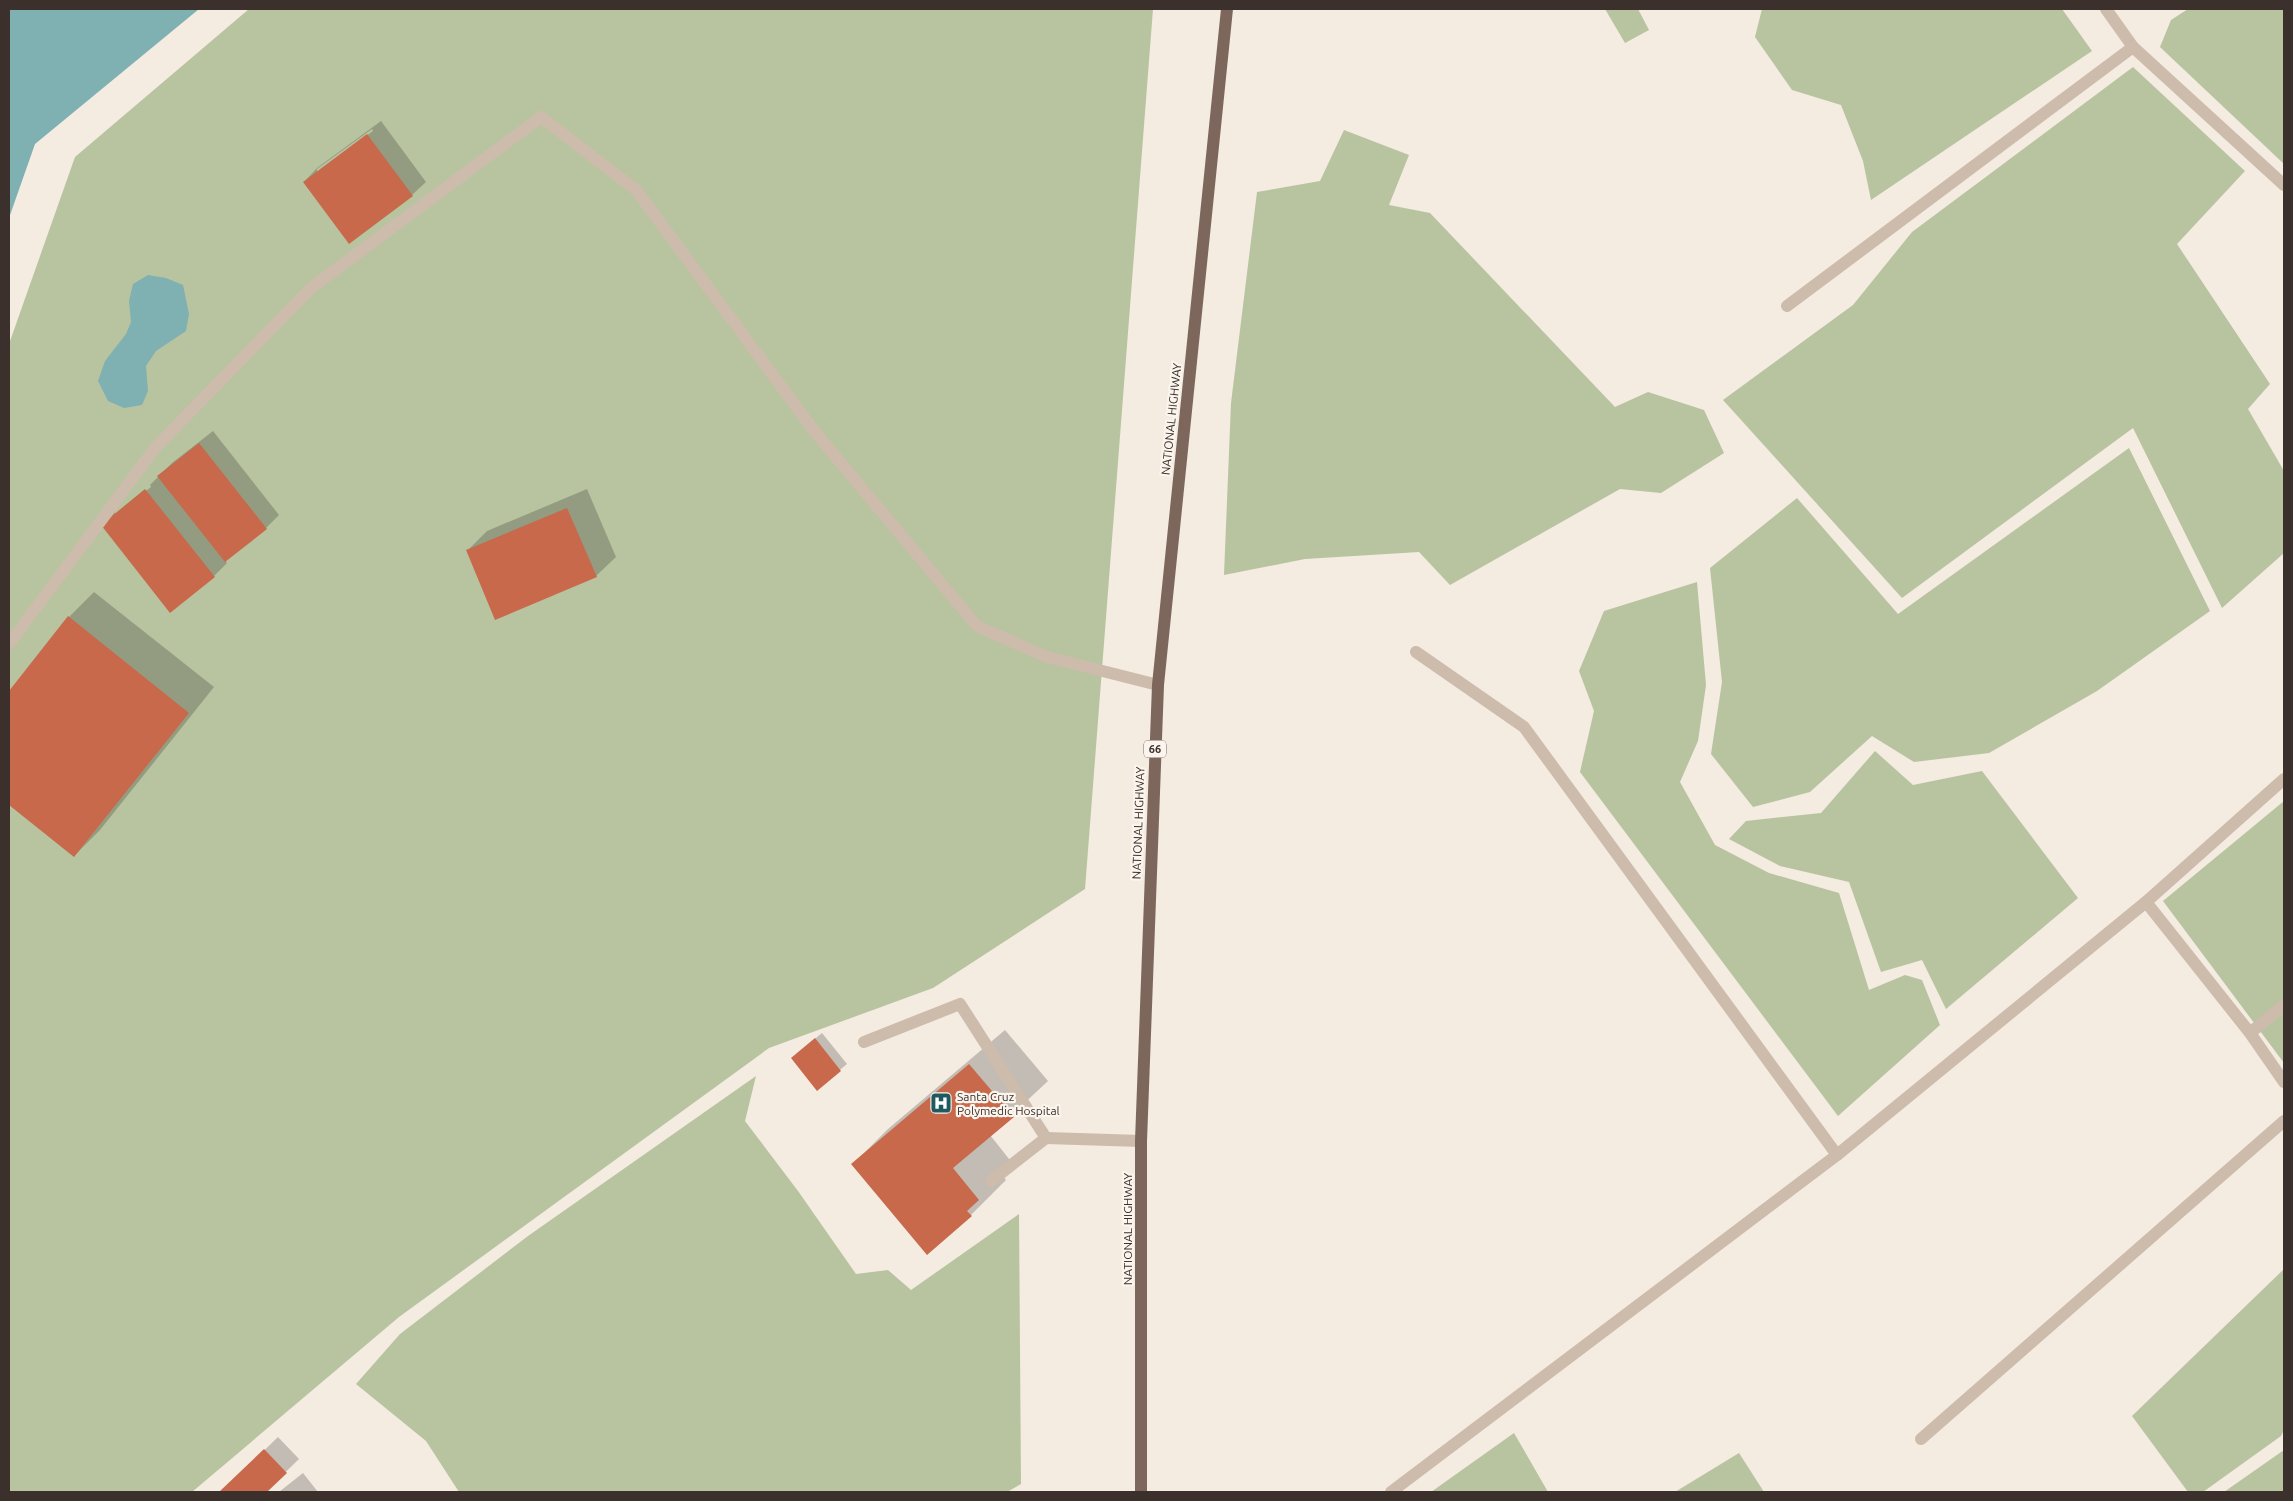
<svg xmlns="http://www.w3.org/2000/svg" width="2293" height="1501" viewBox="0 0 2293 1501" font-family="Ubuntu,sans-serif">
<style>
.green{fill:#b8c4a0}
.water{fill:#7fb0b2}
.shadow{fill:#0003;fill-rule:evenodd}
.building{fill:#c8694b}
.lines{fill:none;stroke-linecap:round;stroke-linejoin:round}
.service{stroke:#cdbbac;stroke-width:12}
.minor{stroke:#cdbbac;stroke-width:12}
.tertiary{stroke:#cdbbac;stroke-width:12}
.primary{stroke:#7d675c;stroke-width:12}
.labels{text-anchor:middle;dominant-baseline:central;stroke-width:4.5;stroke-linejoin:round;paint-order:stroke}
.shield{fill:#fbf5ee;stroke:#756b66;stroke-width:1}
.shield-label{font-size:11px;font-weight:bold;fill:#3b302b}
.street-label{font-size:12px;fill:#3b302b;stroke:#fbf5ee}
.poi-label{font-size:12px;fill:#3b302b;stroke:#fbf5ee;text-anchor:start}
</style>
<rect width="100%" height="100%" fill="#f4ebe1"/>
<!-- green -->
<g class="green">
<polygon points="249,9 1153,9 1085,889 933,988 769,1048 399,1317 192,1492 9,1492 9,344 75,157"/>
<polygon points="1605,9 1638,9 1649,30 1625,43"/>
<polygon points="1762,9 2062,9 2092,51 1871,200 1863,161 1841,105 1792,90 1755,37"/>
<polygon points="2188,9 2284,9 2284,164 2160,47 2171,20"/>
<polygon points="2133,67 2245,171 2177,244 2270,384 2248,409 2284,471 2284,553 2222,608 2133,428 1902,598 1723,400 1853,305 1912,232"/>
<polygon points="1344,130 1409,155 1389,205 1430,213 1615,407 1648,392 1704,410 1724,453 1661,493 1620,489 1450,585 1419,552 1305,559 1224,575 1231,403 1257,192 1320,181"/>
<polygon points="2129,448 2210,611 2097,691 1989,753 1914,762 1872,736 1810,792 1753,807 1711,754 1722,682 1710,568 1797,498 1898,614"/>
<polygon points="1697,582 1706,685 1698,741 1680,782 1715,845 1769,873 1839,893 1869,990 1905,975 1922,980 1940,1025 1838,1116 1580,772 1594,711 1579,671 1604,611"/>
<polygon points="1875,751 1913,785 1982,771 2078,898 1946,1009 1922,960 1881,972 1849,882 1780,866 1729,839 1746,821 1821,813"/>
<polygon points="2284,801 2284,1063 2163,901"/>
<polygon points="756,1076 745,1121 798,1191 856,1274 888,1270 911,1290 1019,1214 1021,1484 1007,1492 459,1492 426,1441 356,1384 400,1334 528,1236"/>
<polygon points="2284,1269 2284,1430 2281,1436 2203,1492 2188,1492 2132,1416"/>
<polygon points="1514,1433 1548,1492 1431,1492"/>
<polygon points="2284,1450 2284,1492 2224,1492"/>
<polygon points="1739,1453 1764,1492 1675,1492"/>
</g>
<!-- water -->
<g class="water">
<polygon points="9,9 199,9 35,144 9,218"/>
<polygon points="148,275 166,278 183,285 189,314 186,331 156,351 146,366 148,391 142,405 124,408 108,401 98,381 105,361 126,334 131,322 129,301 133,284"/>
</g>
<!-- shadow -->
<g class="shadow">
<path d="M381,121L426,182L412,195L304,182L317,168ZM372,129L373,131L317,172V169Z"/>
<polygon points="213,431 279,515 266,528 225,560 227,563 214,576 102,525 115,512 115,515 151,487 150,485 172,463"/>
<polygon points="587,489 616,557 596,576 468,550 487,531"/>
<polygon points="94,592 214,687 100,830 74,856 9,803 9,693 69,617"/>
<polygon points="1005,1030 1048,1081 990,1135 1013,1164 1002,1175 1006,1180 971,1215 853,1164 888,1129"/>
<polygon points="822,1033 847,1064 817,1089 799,1052"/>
<polygon points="278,1437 299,1459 265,1492 221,1492"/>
<polygon points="303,1473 318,1492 279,1492"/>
</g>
<!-- building -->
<g class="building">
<polygon points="367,134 413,196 349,244 303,182"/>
<polygon points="199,443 267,529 225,562 157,476"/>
<polygon points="145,489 215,577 170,613 101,525"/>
<polygon points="567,508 597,577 495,620 466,550"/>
<polygon points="68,616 189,713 74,857 9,805 9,691"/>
<polygon points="815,1038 841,1071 817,1091 791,1058"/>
<polygon points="969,1064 1014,1117 953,1168 979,1200 967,1211 972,1216 927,1255 851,1164"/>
<polygon points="264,1449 287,1473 267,1492 219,1492"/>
</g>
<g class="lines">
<!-- service -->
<g class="service">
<polyline points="9,644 155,448 311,288 541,117 636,190 815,432 977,626 1047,657 1158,685"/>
<polyline points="864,1042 960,1004 1046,1138 991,1181"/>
<polyline points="1046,1138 1141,1141"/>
</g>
<!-- minor -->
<g class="minor">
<polyline points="2106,9 2133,47 2284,185"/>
<polyline points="1787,306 2133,47"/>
<polyline points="1416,652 1524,727 1837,1155"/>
<polyline points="2146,902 2250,1033 2284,1082"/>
<polyline points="2250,1033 2284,1005"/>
<polyline points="1921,1439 2284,1121"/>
</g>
<!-- tertiary -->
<polyline class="tertiary" points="1391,1492 1837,1155 2146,902 2284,779"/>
<!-- primary -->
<polyline class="primary" points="1141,1492 1141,1141 1158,685 1227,9"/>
</g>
<!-- icons -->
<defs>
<g id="hospital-square" transform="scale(1.125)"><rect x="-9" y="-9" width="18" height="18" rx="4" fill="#1f5a5e" stroke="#fbf5ee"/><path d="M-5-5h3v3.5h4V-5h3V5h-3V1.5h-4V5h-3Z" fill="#fff"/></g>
</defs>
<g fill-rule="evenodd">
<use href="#hospital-square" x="941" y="1103"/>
</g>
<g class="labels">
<!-- shield labels -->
<rect class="shield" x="1144" y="740.5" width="22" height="17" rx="4"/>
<g class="shield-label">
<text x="1155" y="749">66</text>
</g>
<!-- street labels -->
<g class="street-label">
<text transform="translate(1171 419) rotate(-84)">NATIONAL HIGHWAY</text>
<text transform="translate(1138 823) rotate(-88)">NATIONAL HIGHWAY</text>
<text transform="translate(1127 1229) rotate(-90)">NATIONAL HIGHWAY</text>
</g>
<!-- poi labels -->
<g class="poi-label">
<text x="957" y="1096">Santa Cruz<tspan x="957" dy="14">Polymedic Hospital</tspan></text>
</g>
</g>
<!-- border -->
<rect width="2293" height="1501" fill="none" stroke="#3b302b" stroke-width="20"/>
</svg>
